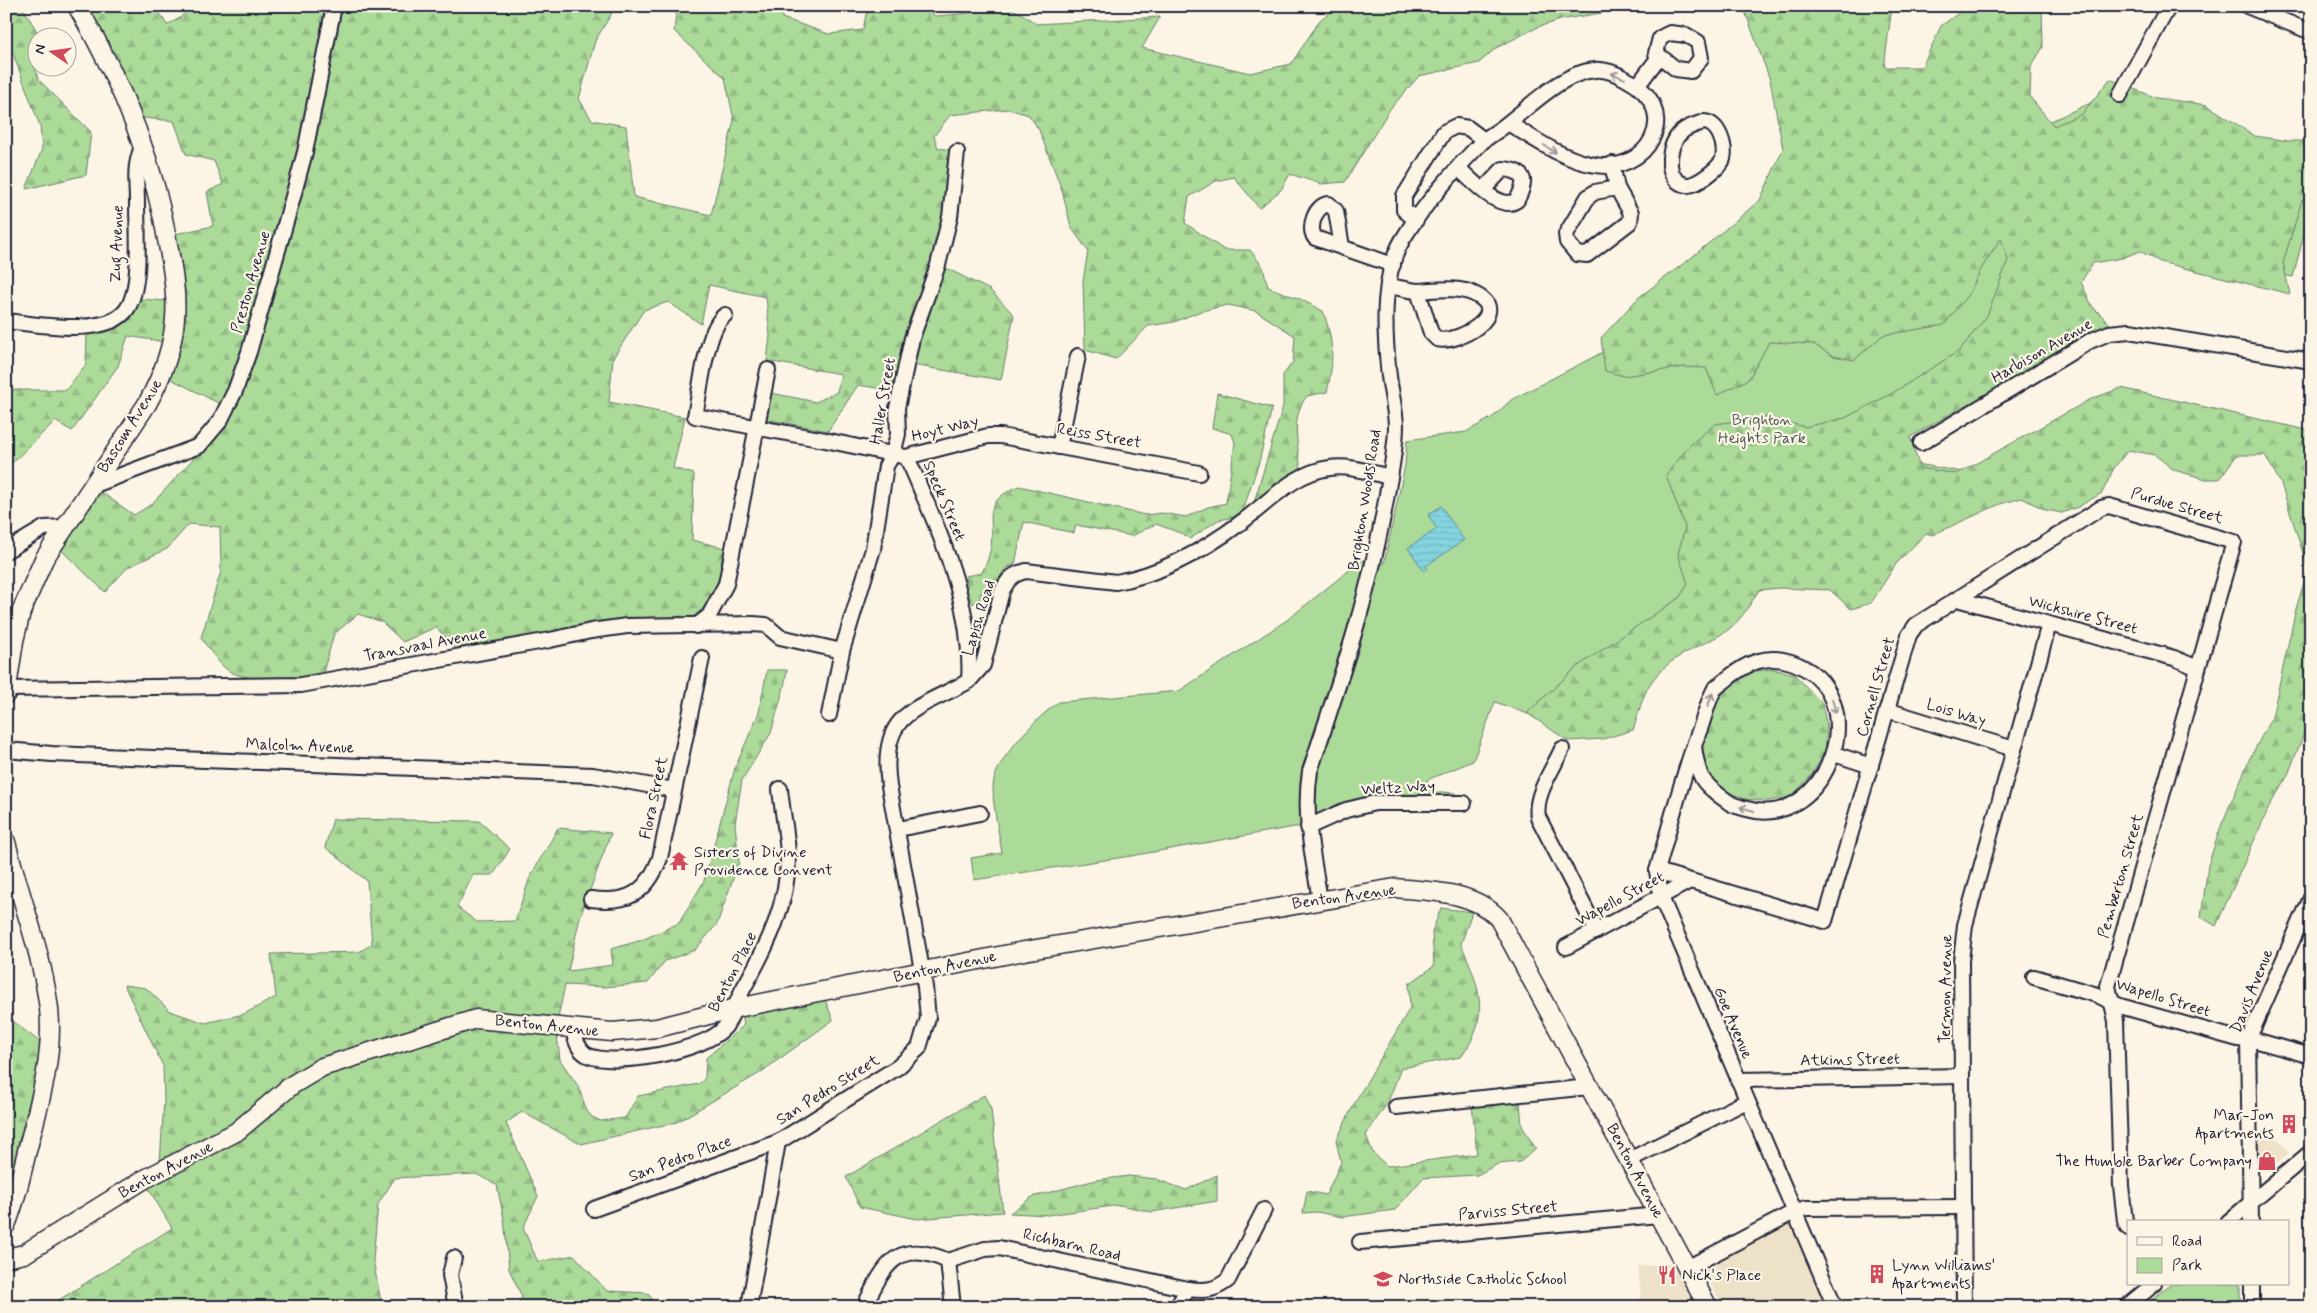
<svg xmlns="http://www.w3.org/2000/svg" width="2317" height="1313" viewBox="0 0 2317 1313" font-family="Mynerve,sans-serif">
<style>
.built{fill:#ede1c7}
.green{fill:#acda99;stroke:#677e6a}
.forest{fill:url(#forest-firs);stroke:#677e6a}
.water{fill:url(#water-rules);stroke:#5d8d9f}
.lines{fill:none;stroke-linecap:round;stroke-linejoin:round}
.minor-casing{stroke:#22223b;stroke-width:18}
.major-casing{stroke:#22223b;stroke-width:21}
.minor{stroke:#fcf5e5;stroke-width:14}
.major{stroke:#fcf5e5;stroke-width:18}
.oneway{stroke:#9a9698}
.labels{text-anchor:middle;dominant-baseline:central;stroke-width:4.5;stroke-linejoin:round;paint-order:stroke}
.street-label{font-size:16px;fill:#22223b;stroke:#fcf5e5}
.park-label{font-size:16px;fill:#4b5957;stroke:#fcf5e5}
.poi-label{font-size:16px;fill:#22223b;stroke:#fcf5e5;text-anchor:start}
</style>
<defs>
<pattern id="forest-firs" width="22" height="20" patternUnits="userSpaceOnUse" patternTransform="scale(1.25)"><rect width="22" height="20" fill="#acda99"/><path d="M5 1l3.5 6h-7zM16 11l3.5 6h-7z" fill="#94bb85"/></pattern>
<pattern id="water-rules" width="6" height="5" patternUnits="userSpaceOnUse" patternTransform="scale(1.25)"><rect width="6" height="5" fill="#85d5e1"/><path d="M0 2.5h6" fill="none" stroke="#73b7c2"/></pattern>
</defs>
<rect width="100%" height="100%" fill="#fcf5e5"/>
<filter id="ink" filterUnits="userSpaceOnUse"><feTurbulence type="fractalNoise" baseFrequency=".02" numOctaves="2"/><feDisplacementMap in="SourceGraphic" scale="10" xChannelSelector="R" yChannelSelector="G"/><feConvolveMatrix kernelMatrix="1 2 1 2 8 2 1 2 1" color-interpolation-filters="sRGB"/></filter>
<g filter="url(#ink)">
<!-- built -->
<g class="built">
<polygon points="2258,1132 2272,1132 2289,1153 2268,1171 2261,1170 2258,1167"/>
<polygon points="1790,1220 1827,1307 1723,1307 1703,1269"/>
<polygon points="1672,1264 1696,1307 1642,1307 1638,1266"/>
</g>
<!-- green -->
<g class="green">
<path d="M2115,92L2245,141L2311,150V207L2293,277L2108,243L1909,430L1901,461L1985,476L1722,566L1555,724L1495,702L1473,761L1427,780L1428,791L1455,793L1454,810L1424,806L1357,811L1318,827H1294L1131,856L974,880L971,858L1002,853C999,832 993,809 993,788C992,762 1038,716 1059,702L1179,691L1287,620L1362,560L1384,564L1405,465L1407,440L1466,432L1493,417L1511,400L1676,314L1896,191Z"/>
<polygon points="2170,1284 2240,1284 2240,1307 2144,1307"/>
</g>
<!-- forest -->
<g class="forest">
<polygon points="6,6 22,6 39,35 30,52 39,80 91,132 86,175 26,189 42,149 40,126 6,35"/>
<path d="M86,6H155L167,25L180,18L190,6H616L595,41L579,99L592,120L626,126L634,197L711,215L734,120L725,78L674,31L677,6H784L782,18L829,34L863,30L866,14L879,6H924L935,16C946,15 957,15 967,13C999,6 1008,1 1036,24L1160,17L1142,48L1250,73L1291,64L1320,20L1337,6H1609L1602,13L1564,19L1538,27L1496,48L1479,63L1419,76L1390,109L1345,182L1321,184L1290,174L1281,190L1259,208L1234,177L1216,181L1189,197L1185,223L1224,250H1250L1263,267L1268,287L1300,299L1323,311C1334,341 1334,362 1327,392L1307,396C1290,416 1298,445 1301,471L1252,509L1283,406V375L1293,362L1295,336L1256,311L1228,305L1201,311L1174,322L1148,326L1116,359L1085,350L1083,281L1088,251L1071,227L1062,190L1039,130L1029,115L1008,109L950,115L934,136L938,148L964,152L959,212L944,267L990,290L1014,315L1001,380L901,363L895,391L858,385L828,431L766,419L771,393L816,402L837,392L841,374L767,361L770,336L766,297L709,285L701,324L668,302L644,310L613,358L609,402L685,417L673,468L694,474L692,540L725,548C720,586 722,593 692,618C615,614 533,637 457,651L436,627L403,642L382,622L358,614L334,634L322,676C299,679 249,683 229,671C218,664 209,648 201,638L221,571L220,527L189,524L167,549L128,567L105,592L59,548L98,490L134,515L152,504L200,451L216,437L232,410L169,378C186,326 183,286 175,234L213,226L207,192L223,184L214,161L186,154L174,121L143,118L110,47Z"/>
<path d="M1743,6H1892L1884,67H1922L1941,26L1968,6H2025L2042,9L2043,47L2031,67L2030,97L2054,126L2082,114L2110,79L2157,98L2207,105L2255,136L2288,141H2311V203L2302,200L2283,263L2290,294L2160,262L2140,251L2122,258L2093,263L2081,282L2092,306L2110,324L1910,437L1920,468L1957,474L2091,399L2121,388L2311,431V716L2287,777L2270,805L2216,926L2201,917L2208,865L2221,826L2250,758L2272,717L2296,609L2308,569L2281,484L2265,455H2237L2219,479H2206L2174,470L2155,455L2128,450L2114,468L2102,493L2078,507L2062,513L2046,510L2022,498L2000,504L1932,535L1926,533L1896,564L1871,603L1851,609L1830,590L1779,588L1759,590C1749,606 1741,621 1725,632C1699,648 1668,656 1650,684C1642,696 1638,716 1633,730L1603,739L1568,741L1527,713L1578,666L1679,598L1688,584L1678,554L1685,527L1666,475L1689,446L1715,424L1766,417L1805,427L1845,418L1891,394L1959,351L1987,316L2008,260L2001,238L1981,269L1970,292L1944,325L1883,335L1854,360L1833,356L1813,344L1769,342L1749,379L1717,395L1706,368L1684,367L1624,376L1605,371L1601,338L1638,298L1691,258L1760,200L1783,149L1770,80Z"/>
<path d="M139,299L168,301L165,342L128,336L118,366L72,431L55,421L6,469V394L12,390H66L86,364L87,334C115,330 127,326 139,299Z"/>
<path d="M1217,393L1272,408L1259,462L1241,516L1218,520L1190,539L1183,534L1156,524L1132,536L1076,525L1074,533L1024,522L1015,564L1005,569L993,588L973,604L968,593L966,576L982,573C984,567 988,561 989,555C999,521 975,505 1019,486L1145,515L1162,513L1186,517L1208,507L1226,503L1235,443L1232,434L1212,428Z"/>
<polygon points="1773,669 1794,674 1822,703 1827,727 1825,753 1810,777 1791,797 1768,801 1745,799 1728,792 1711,780 1703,753 1702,736 1720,692 1745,672"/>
<polygon points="767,670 787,670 784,687 771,733 742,780 735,824 739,862 717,924 695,950 665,961 648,983 604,987 565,985 556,1027 560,1060 578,1086 587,1111 592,1117 601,1121 625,1118 638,1096 699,1084 705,1078 706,1058 744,1025 741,1008 822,992 833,1020 760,1073 677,1122 581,1144 522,1112 506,1123 538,1196 523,1228 538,1262 574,1255 607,1291 648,1293 657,1307 517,1307 522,1297 509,1269 504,1219 497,1185 476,1174 395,1178 378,1204 373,1260 382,1307 48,1307 172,1228 147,1186 160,1163 164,1100 163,1066 124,985 146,988 170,1011 205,1023 244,1014 276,997 271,954 359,952 372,944 367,881 325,847 333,819 479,821 510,849 493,875 473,875 457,907 477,922 515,921 530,877 558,828 611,833 580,917 568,971 613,965 611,949 642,940 679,923 704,881 735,768 759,712"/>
<path d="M1441,908L1472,912L1461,944C1480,986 1491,1018 1461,1057L1401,1068L1388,1102L1366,1135L1373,1153L1387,1166L1477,1154L1472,1104L1520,1102L1522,1126L1536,1149L1520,1162L1498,1164L1477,1175L1423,1178L1395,1210L1342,1217L1317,1212L1303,1213L1307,1191L1326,1195L1341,1162L1336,1141L1355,1102L1410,1008L1409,984L1434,966L1432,932Z"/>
<polygon points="6,1016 41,1043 35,1080 6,1193"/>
<polygon points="984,1095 991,1109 1003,1212 917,1219 860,1207 846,1177"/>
<polygon points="1217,1175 1217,1201 1152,1212 1120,1205 1048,1215 1010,1213 1032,1197 1096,1180 1129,1176 1156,1179 1186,1190"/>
</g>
<!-- water -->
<polygon class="water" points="1441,506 1464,540 1426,566 1428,568 1424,571 1408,548 1437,529 1428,515"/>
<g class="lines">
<!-- minor casing -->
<g class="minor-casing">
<g id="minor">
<polyline points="2247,6 2311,32"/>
<polygon points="1670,33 1686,35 1698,42 1701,58 1691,71 1676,69 1656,53 1660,38"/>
<polyline points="1638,85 1659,57"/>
<polyline points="2120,95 2169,6"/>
<path d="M1704,122C1719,123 1726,146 1723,159C1721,167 1695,187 1687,185C1665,182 1667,151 1677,137C1683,128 1694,125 1704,122Z"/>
<polyline points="1612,164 1617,188 1631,213 1630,222 1587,255 1577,254 1567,242 1566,234 1588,197 1595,192 1617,188"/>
<path d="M1459,169C1471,179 1500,213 1517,200C1526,183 1528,171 1503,169L1483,190"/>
<polyline points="1416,220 1404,210 1404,196 1444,132 1456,126 1468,128 1484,140"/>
<path d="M1342,247L1336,211L1329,204C1316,204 1307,228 1315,238L1393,265"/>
<path d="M1388,286C1398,287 1409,291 1419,291C1436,290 1459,286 1476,295C1513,314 1456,345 1437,339L1431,333L1418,291"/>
<path d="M725,315C706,328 700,393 695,416L825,440L906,457C914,470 919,486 925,499C950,556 973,619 969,681"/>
<path d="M6,321C35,324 108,338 127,309C142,287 137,231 137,204C137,178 133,169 143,144"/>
<polyline points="1921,443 2090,341 2109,333 2129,331 2311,361"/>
<polyline points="1059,447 1078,356"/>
<polyline points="906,457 988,436 1001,436 1199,473"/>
<polyline points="92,486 199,446 220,421 235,391 249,352 291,204 305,152 334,6"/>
<polyline points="6,551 44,528 65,527"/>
<polyline points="1957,599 2174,658 2198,668"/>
<polyline points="696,626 709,616 726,584 768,370"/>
<polyline points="7,689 301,685 550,640 591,631 627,626 753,624 766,625 780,637 842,651"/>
<polyline points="1887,710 2014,749"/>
<polyline points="829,715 842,651 873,549 886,466 893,454 898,434 897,408 912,338 938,265 950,217 957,152"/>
<path d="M1694,746C1698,777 1701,783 1727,801C1733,806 1740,807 1747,809C1827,832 1879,692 1791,662C1766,654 1747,663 1728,678C1724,682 1717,686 1714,690C1708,701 1705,715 1701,726C1683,773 1671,822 1657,871L1661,897L1835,1307"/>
<path d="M1562,749C1553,769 1534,795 1538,817L1597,931"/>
<polyline points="6,750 52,754 593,775 674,790"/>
<polyline points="1834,754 1871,766"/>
<polyline points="1308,827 1346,810 1375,803 1464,803"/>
<polyline points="898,829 980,813"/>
<polyline points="1657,871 1825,921 1909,635 1916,625 2101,508 2109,506 2234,542 2108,986 2116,1021 2121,1186 2125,1221 2128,1228"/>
<path d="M591,899C628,904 647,893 660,858L702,658"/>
<path d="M1320,900C1313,857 1303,815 1310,771C1340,681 1370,593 1386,500C1390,476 1396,449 1396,425C1395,405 1389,385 1388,366C1384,326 1382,274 1403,239C1422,207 1456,168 1482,142C1490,135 1500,130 1508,123C1533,104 1562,73 1595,70C1605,69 1617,74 1626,79C1685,109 1649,178 1590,164C1559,157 1535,139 1508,123"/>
<polyline points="1566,947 1690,881"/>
<polyline points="2034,977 2097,995 2120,1006 2238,1039 2258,1041 2311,1056"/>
<path d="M573,1029C575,1039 578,1050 587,1055C614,1068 706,1051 725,1027C731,1019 738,999 743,989C767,947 789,903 788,854C787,833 782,810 780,789"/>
<polyline points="1738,1080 1962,1076"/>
<polyline points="1396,1107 1589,1087"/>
<polyline points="1629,1160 1747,1101"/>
<polyline points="594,1209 778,1142"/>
<polyline points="2228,1222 2311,1152"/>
<polyline points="2251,1222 2248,1040 2311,898"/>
<polyline points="1360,1242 1659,1215"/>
<polyline points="454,1258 450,1275 456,1307"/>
<polyline points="948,1261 985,1249 999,1248 1188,1289"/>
<polyline points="1687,1268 1794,1212 1806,1208 1964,1207"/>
<polyline points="2252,1284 2252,1307"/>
<path d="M749,1307L778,1142L898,1067L919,1048L928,1018L925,987L889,786C879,712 914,711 969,681L983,665L1002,591C1008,579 1013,574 1026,571L1116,582C1163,574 1206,549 1243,521C1270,501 1295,472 1330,468C1350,465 1371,473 1390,477"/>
<path d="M864,1307C885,1264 897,1238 948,1261L953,1307"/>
<path d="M1177,1307L1188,1289C1205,1291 1214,1291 1228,1280L1264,1210"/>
<polyline points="1964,1307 1961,961 1965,925 2049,624"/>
<polyline points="2126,1307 2154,1284"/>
</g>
</g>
<!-- major casing -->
<g class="major-casing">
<g id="major">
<path d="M6,694L14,641L21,612L44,559L147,404C162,377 173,349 175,318C177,296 173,272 169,250C155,163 122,82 77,6"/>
<path d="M6,842C20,897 42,952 49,1009C54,1057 39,1105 27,1151C21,1176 16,1201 6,1225"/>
<path d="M6,1258L24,1254L143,1180L236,1132L292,1085L322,1067L476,1019L612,1032L657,1028L732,1009L1024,951L1395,888C1430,891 1474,891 1499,919L1708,1307"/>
</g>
</g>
<!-- minor -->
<use href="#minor" class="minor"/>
<!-- major -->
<use href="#major" class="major"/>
</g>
<!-- one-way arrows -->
<defs><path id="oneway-shaft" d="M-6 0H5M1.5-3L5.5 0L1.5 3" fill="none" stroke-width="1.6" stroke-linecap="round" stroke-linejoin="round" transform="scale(1.25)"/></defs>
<g class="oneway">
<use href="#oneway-shaft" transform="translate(1618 76) rotate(-158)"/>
<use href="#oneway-shaft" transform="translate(1550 149) rotate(32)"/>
<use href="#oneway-shaft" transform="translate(1710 700) rotate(-70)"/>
<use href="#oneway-shaft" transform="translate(1834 706) rotate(75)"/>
<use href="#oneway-shaft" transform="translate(1747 809) rotate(-165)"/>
</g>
</g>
<!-- icons -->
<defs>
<g id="temple-bare" transform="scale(1.5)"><path d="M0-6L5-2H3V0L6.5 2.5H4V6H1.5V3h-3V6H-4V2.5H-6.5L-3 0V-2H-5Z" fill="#d1495b" stroke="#fcf5e5" stroke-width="2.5" paint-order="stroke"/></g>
<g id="building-bare" transform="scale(1.5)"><path d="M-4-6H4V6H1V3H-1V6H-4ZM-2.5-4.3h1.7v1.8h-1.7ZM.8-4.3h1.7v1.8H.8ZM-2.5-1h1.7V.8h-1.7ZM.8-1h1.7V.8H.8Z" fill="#d1495b" stroke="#fcf5e5" stroke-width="2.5" paint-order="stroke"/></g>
<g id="shop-bare" transform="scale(1.5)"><path d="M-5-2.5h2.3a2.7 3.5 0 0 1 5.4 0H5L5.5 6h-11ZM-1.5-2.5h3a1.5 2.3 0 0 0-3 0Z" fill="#d1495b" stroke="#fcf5e5" stroke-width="2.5" paint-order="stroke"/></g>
<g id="restaurant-bare" transform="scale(1.5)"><path d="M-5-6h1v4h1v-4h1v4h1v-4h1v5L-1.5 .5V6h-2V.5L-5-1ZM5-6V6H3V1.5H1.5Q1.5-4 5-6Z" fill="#d1495b" stroke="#fcf5e5" stroke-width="2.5" paint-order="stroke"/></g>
<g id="school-bare" transform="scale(1.5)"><path d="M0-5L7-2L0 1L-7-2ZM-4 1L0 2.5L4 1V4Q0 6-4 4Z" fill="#d1495b" stroke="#fcf5e5" stroke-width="2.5" paint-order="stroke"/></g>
</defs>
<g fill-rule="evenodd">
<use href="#temple-bare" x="679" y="861"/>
<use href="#building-bare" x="2289" y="1124"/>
<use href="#shop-bare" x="2267" y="1161"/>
<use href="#building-bare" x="1877" y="1274"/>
<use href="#restaurant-bare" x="1667" y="1275"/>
<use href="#school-bare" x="1383" y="1279"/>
</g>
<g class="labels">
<!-- street labels -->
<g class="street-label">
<text transform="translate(117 244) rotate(-88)">Zug Avenue</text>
<text transform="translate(251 282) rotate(-74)">Preston Avenue</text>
<text transform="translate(2042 351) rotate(-30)">Harbison Avenue</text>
<text transform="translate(883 401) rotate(-80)">Haller Street</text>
<text transform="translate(130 426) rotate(-58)">Bascom Avenue</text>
<text transform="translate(945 429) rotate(-14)">Hoyt Way</text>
<text transform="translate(1099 436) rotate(10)">Reiss Street</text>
<text transform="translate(1365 500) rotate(-81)">Brighton Woods Road</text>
<text transform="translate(944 501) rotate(67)">Speck Street</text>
<text transform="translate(2177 506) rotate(16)">Purdue Street</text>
<text transform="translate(2083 615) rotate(15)">Wickshire Street</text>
<text transform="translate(979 618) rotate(-73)">Lapish Road</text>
<text transform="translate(425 645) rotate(-11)">Transvaal Avenue</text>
<text transform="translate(1876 687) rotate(-74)">Cornell Street</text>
<text transform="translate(1956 713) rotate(17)">Lois Way</text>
<text transform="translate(300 746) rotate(2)">Malcolm Avenue</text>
<text transform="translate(1398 788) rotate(-3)">Weltz Way</text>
<text transform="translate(654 798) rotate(-78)">Flora Street</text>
<text transform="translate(2121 876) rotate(-74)">Pemberton Street</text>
<text transform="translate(1344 897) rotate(-8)">Benton Avenue</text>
<text transform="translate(1620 899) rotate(-28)">Wapello Street</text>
<text transform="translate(945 967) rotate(-12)">Benton Avenue</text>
<text transform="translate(733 972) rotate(-63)">Benton Place</text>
<text transform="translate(1946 989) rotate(-89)">Termon Avenue</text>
<text transform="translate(2252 991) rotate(-68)">Davis Avenue</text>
<text transform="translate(2163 998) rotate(17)">Wapello Street</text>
<text transform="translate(1733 1023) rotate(67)">Goe Avenue</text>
<text transform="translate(547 1026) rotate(6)">Benton Avenue</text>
<text transform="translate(1850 1060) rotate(-1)">Atkins Street</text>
<text transform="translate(828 1090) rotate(-32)">San Pedro Street</text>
<text transform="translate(680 1159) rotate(-20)">San Pedro Place</text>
<text transform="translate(166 1170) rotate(-28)">Benton Avenue</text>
<text transform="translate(1635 1171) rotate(62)">Benton Avenue</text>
<text transform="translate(1508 1211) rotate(-5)">Parviss Street</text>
<text transform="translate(1072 1245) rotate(13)">Richbarn Road</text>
</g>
<!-- park labels -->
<g class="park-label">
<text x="1762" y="420">Brighton<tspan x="1762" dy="18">Heights Park</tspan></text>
</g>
<!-- poi labels -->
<g class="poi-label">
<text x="694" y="852">Sisters of Divine<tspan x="694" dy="18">Providence Convent</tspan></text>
<text x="2274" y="1115" text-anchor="end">Mar-Jon<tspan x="2274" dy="18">Apartments</tspan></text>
<text x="2252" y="1161" text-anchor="end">The Humble Barber Company</text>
<text x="1892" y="1265">Lynn Williams'<tspan x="1892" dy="18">Apartments</tspan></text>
<text x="1682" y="1275">Nick's Place</text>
<text x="1398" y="1279">Northside Catholic School</text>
</g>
</g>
<!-- margin -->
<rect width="2317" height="1313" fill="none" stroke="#fcf5e5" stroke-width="25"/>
<rect x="12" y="12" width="2292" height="1288" fill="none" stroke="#22223b" stroke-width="2" filter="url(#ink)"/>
<!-- legend -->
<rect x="2127" y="1220" width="162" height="65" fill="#fcf5e5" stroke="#a5a1a1"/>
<rect x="2137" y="1237" width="25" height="8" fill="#fcf5e5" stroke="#a5a1a1"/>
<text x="2172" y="1246" font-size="15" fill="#22223b">Road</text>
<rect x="2137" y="1258" width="25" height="15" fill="#acda99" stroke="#a5a1a1"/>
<text x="2172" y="1270" font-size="15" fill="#22223b">Park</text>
<!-- north arrow -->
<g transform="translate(52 52) rotate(283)"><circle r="24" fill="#fcf5e5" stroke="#a5a1a1"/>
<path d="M0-4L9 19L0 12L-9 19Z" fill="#d1495b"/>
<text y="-8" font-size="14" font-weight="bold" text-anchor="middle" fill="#22223b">N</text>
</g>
</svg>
